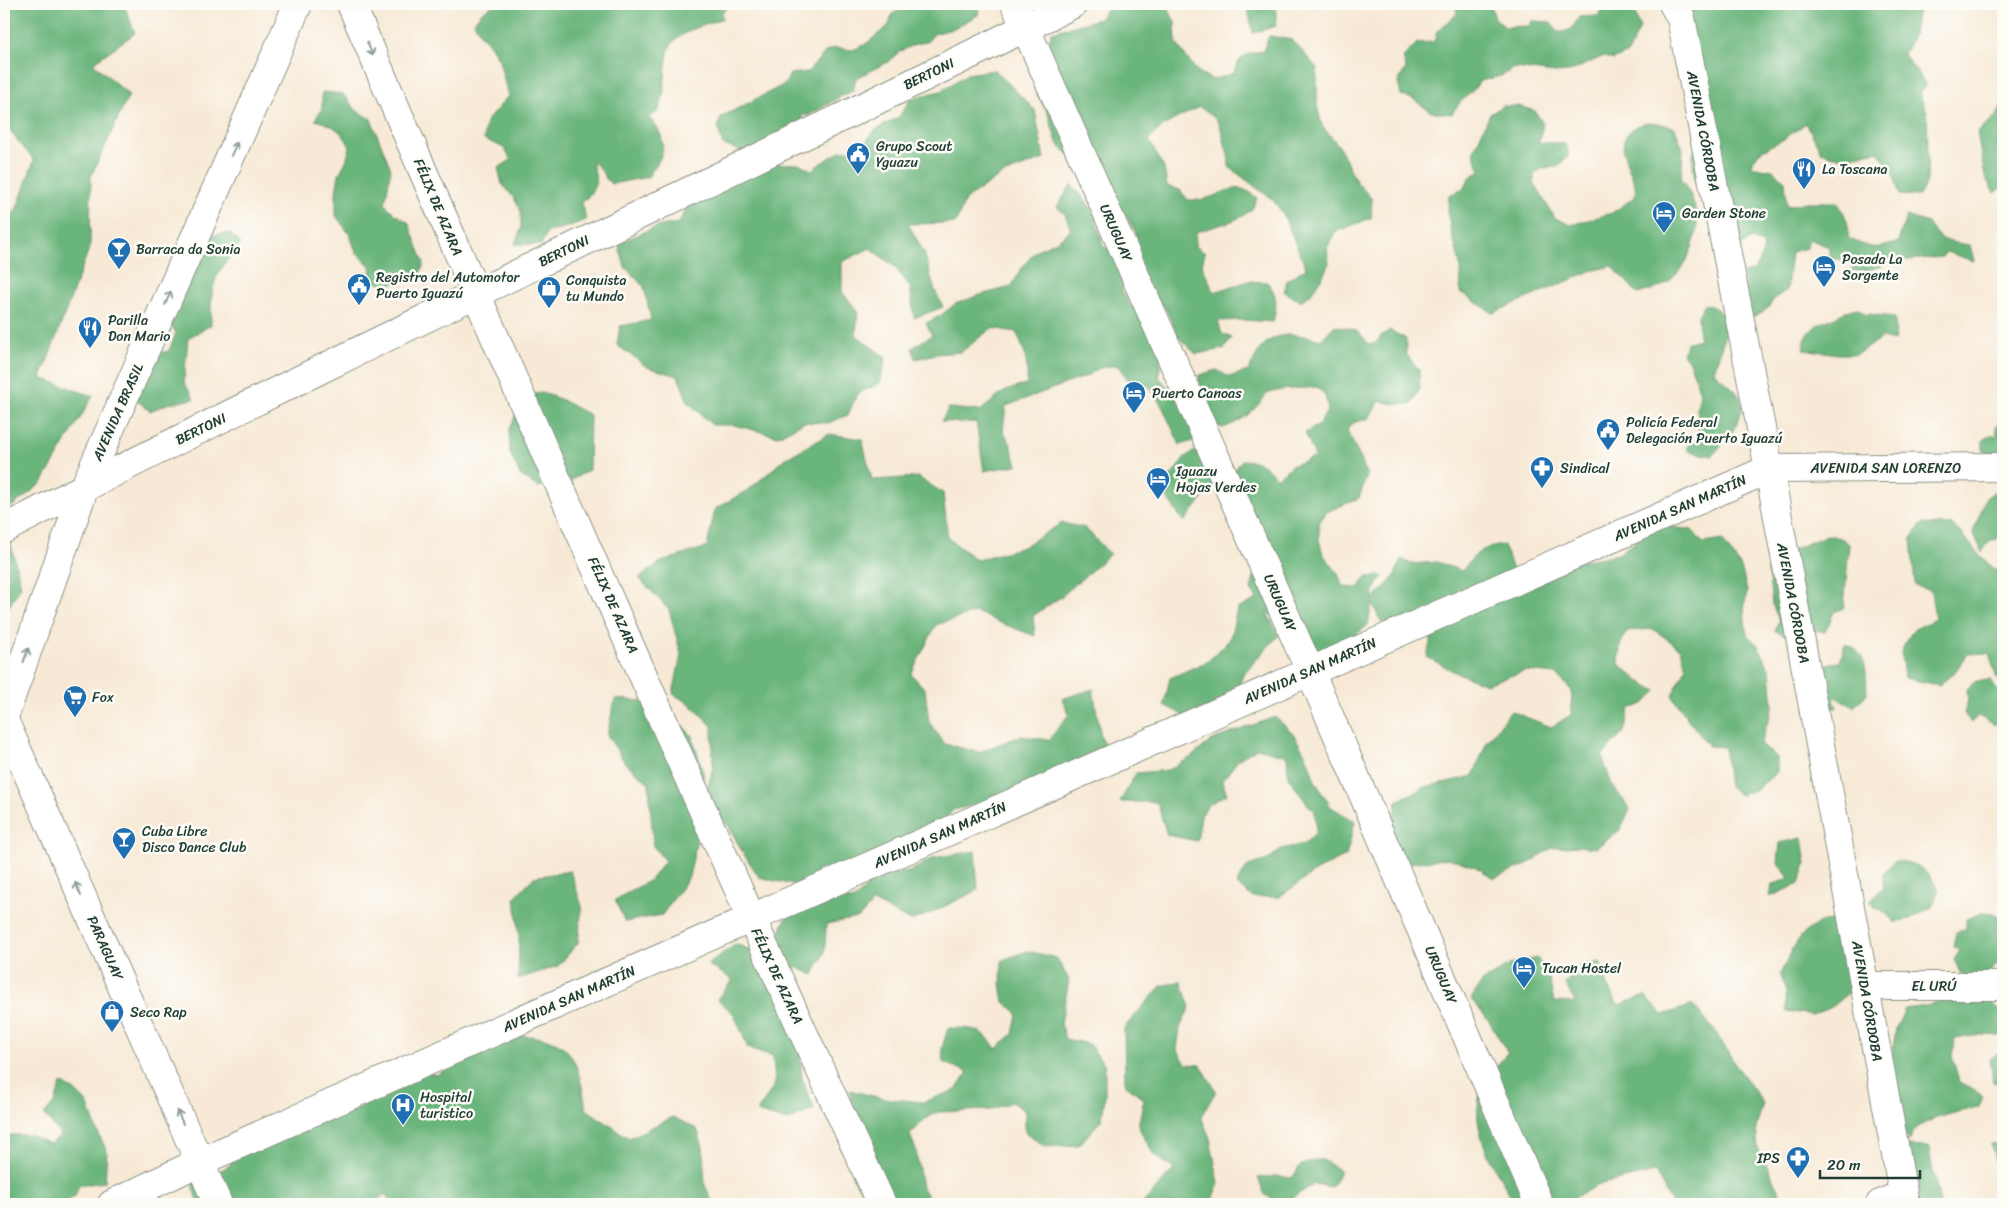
<svg xmlns="http://www.w3.org/2000/svg" width="2007" height="1208" viewBox="0 0 2007 1208" font-family="Sriracha,sans-serif">
<style>
.forest{fill:#6bb57c;stroke:#457958}
.lines{fill:none;stroke-linecap:round;stroke-linejoin:round}
.street-casing{stroke:#8b9384;stroke-width:30}
.secondary-casing{stroke:#8b9384;stroke-width:30}
.street{stroke:#fff;stroke-width:28}
.secondary{stroke:#fff;stroke-width:28}
.oneway{stroke:#8f9e9a}
.labels{text-anchor:middle;dominant-baseline:central;stroke-width:5;stroke-linejoin:round;paint-order:stroke}
.street-label{font-size:14px;fill:#1f3d34;stroke:#fdfcf7}
.poi-label{font-size:14px;fill:#1f3d34;stroke:#fdfcf7;text-anchor:start}
</style>
<rect width="100%" height="100%" fill="#fdfcf7"/>
<filter id="ink" filterUnits="userSpaceOnUse"><feTurbulence type="fractalNoise" baseFrequency=".02" numOctaves="2"/><feDisplacementMap in="SourceGraphic" scale="10" xChannelSelector="R" yChannelSelector="G"/><feConvolveMatrix kernelMatrix="1 2 1 2 8 2 1 2 1" color-interpolation-filters="sRGB"/></filter>
<filter id="wash" filterUnits="userSpaceOnUse"><feTurbulence type="fractalNoise" baseFrequency=".0096" numOctaves="4" result="noise"/><feDisplacementMap in="SourceGraphic" scale="20" xChannelSelector="R" yChannelSelector="G"/><feGaussianBlur stdDeviation="1.12" result="paint"/><feColorMatrix in="noise" values="0 0 0 0 0 0 0 0 0 0 0 0 0 0 0 0 0 1.4 0 .05"/><feComposite in="paint" operator="in"/></filter>
<g filter="url(#wash)">
<rect width="100%" height="100%" fill="#f7e9d5"/>
<!-- forest -->
<g class="forest">
<polygon points="4,4 124,4 135,33 93,63 129,95 91,176 90,246 41,378 93,396 42,483 4,513 4,227 17,208 34,160 7,128 4,129"/>
<path d="M495,4H731L721,13L723,18C707,24 688,29 674,41C662,51 668,96 658,111C656,114 651,116 648,117C658,126 665,139 662,153C660,161 652,170 648,177L611,184C603,177 603,169 592,161C597,183 599,185 582,203L586,220L567,227L547,232L541,245L515,244L521,228V212L514,198L502,184L498,168L511,160L504,148L484,139L486,122L508,96L499,60L491,46L481,36L474,22L481,13Z"/>
<path d="M912,4H980L978,15L952,29L934,34L927,42L915,44L899,52L888,62L856,78L853,91C837,97 823,108 807,116L802,114L803,135L744,152L723,145L718,128L721,117L785,84L790,74L808,72L826,51L834,48L853,50L866,44L889,25L892,14Z"/>
<path d="M1110,4H1166L1175,22L1176,43L1196,70L1212,80L1234,73C1239,56 1245,54 1263,51L1269,36L1292,40L1317,68V105L1322,126L1339,146L1356,181L1372,199L1371,218L1335,232L1327,248L1329,263L1323,276L1310,295L1300,301L1284,292L1287,280L1306,268L1282,212L1273,200L1229,167C1229,158 1228,152 1225,144C1219,122 1221,120 1199,107C1181,118 1162,122 1149,140L1164,168L1167,186L1180,190L1188,200C1193,200 1199,200 1204,199C1226,194 1237,179 1257,198C1256,201 1254,206 1252,209C1239,222 1214,226 1196,232L1195,246L1205,253L1202,265L1214,292L1249,281L1267,282C1278,294 1277,307 1273,322L1243,320L1218,321L1222,334L1232,338L1224,349L1196,354L1179,338L1165,308L1139,285L1135,250L1136,233L1115,198L1108,178L1088,171L1058,145L1047,111L1037,94L1041,65L1052,32L1099,19Z"/>
<polygon points="1247,4 1272,4 1276,6 1276,26 1253,33"/>
<path d="M1455,4H1490L1495,18L1505,27L1529,26L1532,21L1551,22L1558,32C1569,33 1574,26 1579,17L1598,16L1604,4C1633,4 1631,0 1640,28L1628,53L1613,60L1604,56L1569,72L1555,73L1515,68L1501,76L1480,81C1472,95 1459,100 1452,114L1431,112L1413,99L1401,95L1398,82L1406,68L1403,57L1417,43L1434,42L1437,31L1457,14Z"/>
<path d="M1692,4H1919L1914,33L1904,55L1926,85L1919,93L1927,112L1928,147L1927,181L1919,196L1900,195L1893,174L1878,151L1842,158L1821,152L1806,123L1784,139L1759,152L1750,166L1773,170L1785,181L1787,206L1806,202H1837C1845,214 1850,224 1848,238C1870,248 1875,251 1898,242L1906,216L1928,223C1939,242 1949,242 1970,245L1974,261L1946,252L1942,257L1896,261L1869,270L1852,271V261L1829,258V247L1809,239L1807,248L1791,252L1787,290L1775,298L1767,309L1751,318L1743,273L1754,271L1762,254L1764,245L1751,238L1740,247L1704,188L1695,181L1692,157L1697,144L1686,44Z"/>
<polygon points="995,70 1035,110 1044,159 1003,174 965,200 956,223 908,224 924,252 934,288 943,307 914,318 910,287 895,267 870,248 842,262 842,292 858,311 856,335 886,358 880,383 857,394 848,415 828,423 804,422 778,436 734,425 712,425 688,402 678,376 647,367 617,345 620,326 651,320 644,287 625,267 618,243 659,226 679,223 696,187 745,163 800,164 811,170 840,151 860,149 875,130 899,117 911,98 941,91 967,74"/>
<path d="M322,92L343,94L357,111L371,119L391,169L385,204L395,214L408,222L424,263L418,279L384,285L372,281L371,267L356,252L350,235L336,216V193L339,174L346,161L350,147C341,129 333,125 315,120L322,108Z"/>
<polygon points="2003,105 2003,186 1994,193 1985,177 1977,133 1996,116"/>
<path d="M1503,106H1519L1535,111L1543,124L1539,143H1564L1568,149V157L1557,167L1543,168L1534,174V183L1555,218L1571,225L1612,213L1635,197C1635,193 1636,189 1635,185C1630,167 1612,142 1634,128C1647,119 1661,123 1675,128L1683,149L1681,179C1700,206 1702,229 1687,259C1683,267 1675,277 1667,283C1659,288 1647,291 1638,294L1612,266L1591,271L1493,313L1460,292C1460,284 1462,274 1460,265C1455,239 1445,223 1449,195L1464,189L1469,178L1480,171L1475,158L1474,150L1490,114Z"/>
<path d="M1071,185C1095,207 1095,216 1103,246L1127,258L1122,291L1131,306L1157,325L1161,356L1159,377L1206,437L1180,445L1162,406L1149,386L1130,382L1117,365L1099,368L1087,376L1006,406L1003,430L1010,443L1017,465L984,471L976,422L961,423L941,421L949,408L980,411L1005,391L1027,384C1028,364 1025,350 1016,332L992,328L961,352L936,354L916,359L912,348L932,335L926,323L940,316L955,304L980,295L1011,287L1023,266L1037,250L1057,241L1071,230L1065,214L1057,207Z"/>
<path d="M230,233L241,244C214,274 210,283 211,325L188,338L184,382L194,399L167,404L150,411L135,399L138,384L149,376L152,354L169,351L176,333L166,317L181,304L202,236Z"/>
<path d="M1704,304C1740,311 1720,348 1714,372C1722,379 1732,386 1738,394C1752,414 1724,442 1712,456L1688,451L1687,446L1696,441L1699,426L1697,408L1700,393L1690,363L1683,354L1686,343L1699,339L1698,316Z"/>
<path d="M1858,308L1867,315L1869,314L1894,317L1896,329L1894,341L1882,338L1857,354H1838L1803,349C1807,327 1818,325 1835,317C1843,313 1849,309 1858,308Z"/>
<path d="M1334,326C1350,328 1360,329 1368,344L1376,343L1382,335L1390,330L1406,339V354L1419,370L1420,388L1411,404H1394L1380,401L1369,418L1353,423L1347,430L1363,464L1367,476L1359,498L1327,512L1319,523V540L1323,554L1337,572L1344,587L1359,588L1366,577L1383,576L1374,591L1373,600L1394,577L1402,559L1411,564L1437,562L1462,571C1477,552 1480,548 1504,545L1514,573L1619,554L1642,535L1665,526L1692,530L1703,543L1722,540L1741,567L1747,591L1744,611L1747,635L1758,645L1770,670L1773,706L1760,745L1777,757V772L1757,789L1740,795L1729,786L1724,747L1709,746L1686,717L1672,695L1686,668L1681,649L1653,629L1627,631L1620,646L1619,664L1639,681L1657,691L1645,703L1630,709L1624,732L1602,756L1612,785L1630,809L1620,830L1596,848L1577,846L1552,848L1524,866L1494,878L1474,866L1448,858L1394,865L1379,852L1394,825L1397,801L1425,787L1473,776L1487,742L1511,711L1551,727L1571,715L1572,691L1556,674L1525,671L1486,684L1455,672L1427,657L1432,634L1426,613L1405,629L1381,622L1372,603L1368,625C1341,647 1335,654 1300,647L1279,621L1266,611L1279,635L1243,674L1233,705L1196,722L1164,705L1170,678L1208,661L1230,639L1237,609L1257,599L1251,590L1259,556L1227,484L1213,486L1184,522L1168,500L1166,483L1186,456L1210,443L1235,469L1242,460C1263,461 1264,464 1277,478L1291,466L1315,457L1305,433L1319,425L1328,409L1325,396L1317,387C1305,389 1275,388 1266,395C1263,398 1260,404 1256,407C1247,418 1236,423 1223,428L1209,423L1199,400V375L1217,370L1229,377L1248,371C1253,363 1258,349 1265,344C1281,330 1303,335 1321,340Z"/>
<polygon points="540,392 560,399 590,415 589,470 570,481 538,487 520,475 510,453 509,431 522,399"/>
<polygon points="2003,423 2003,454 1983,451 1983,441 1987,436 1997,436 1996,426"/>
<polygon points="829,434 862,439 872,480 918,477 943,493 948,538 977,560 1023,547 1062,523 1085,528 1110,554 1062,596 1033,616 1035,636 998,622 976,612 936,625 911,674 925,689 929,722 945,744 979,752 1021,736 1049,740 1069,714 1062,699 1093,689 1101,737 1111,759 987,802 953,810 924,843 793,885 759,877 743,853 728,825 702,806 713,768 712,726 689,703 673,694 681,654 669,610 639,578 661,562 707,547 715,509 751,488 783,460"/>
<polygon points="2003,485 2003,537 1989,542 1982,552 1973,532 1986,498"/>
<polygon points="1922,524 1953,525 1993,569 2003,571 2003,678 1997,679 1989,653 1968,654 1954,673 1939,685 1904,678 1901,651 1913,630 1935,619 1931,591 1915,586 1911,538"/>
<polygon points="1827,535 1841,538 1849,544 1844,608 1834,612 1825,632 1808,629 1788,636 1775,631 1779,620 1772,604 1768,569 1775,557"/>
<polygon points="10,540 21,586 4,615 4,541"/>
<path d="M1845,644C1868,651 1866,673 1867,694L1854,707L1833,696L1837,708H1821L1818,675L1827,664L1840,662Z"/>
<polygon points="1991,680 1996,689 2003,694 2003,708 1996,725 1978,716 1971,723 1964,713 1968,700 1967,689 1976,681"/>
<polygon points="615,699 656,702 692,735 704,775 696,844 689,877 662,915 625,922 615,900 650,880 665,861 653,846 649,783 625,763 607,735"/>
<polygon points="1275,717 1293,733 1307,757 1315,781 1331,807 1355,821 1346,856 1318,870 1279,897 1252,897 1236,884 1248,866 1268,860 1281,849 1304,844 1316,832 1315,811 1308,805 1288,777 1287,756 1257,748 1239,759 1222,781 1227,794 1208,805 1201,816 1197,841 1167,835 1157,802 1120,802 1136,773 1168,770 1190,758 1212,740"/>
<polygon points="1802,838 1806,864 1799,884 1770,897 1772,885 1789,878 1778,863 1780,843"/>
<polygon points="975,851 978,890 931,913 911,921 873,902 859,918 826,924 825,952 814,975 791,965 775,943 788,913 824,899 855,900 877,874 909,872 933,858"/>
<path d="M1894,861C1917,861 1928,871 1939,890L1932,907L1910,919L1894,922L1885,912L1873,906L1870,901L1879,891L1883,890L1884,872Z"/>
<polygon points="570,871 582,906 578,943 558,966 518,979 519,936 515,897 534,877"/>
<polygon points="1984,912 1994,913 2003,920 2003,962 1997,964 1985,978 1963,976 1954,960 1960,950 1953,946 1956,932 1966,930 1966,919"/>
<path d="M1838,918L1845,930L1853,989L1830,1008L1812,1015L1786,1011V992L1780,974C1797,942 1799,926 1838,918Z"/>
<polygon points="736,944 768,957 797,1019 802,1078 814,1109 788,1121 757,1112 775,1084 773,1056 748,1048 734,1014 717,999 733,980 707,964"/>
<path d="M1028,951L1057,958L1069,980L1061,1023L1065,1039L1089,1044L1105,1065V1095L1102,1119L1079,1145L1045,1147L1025,1132V1111L1012,1102L990,1110L938,1112L924,1120L910,1135L916,1150L922,1188L933,1204H871L852,1177L856,1148L865,1131L851,1114L850,1090L881,1098L923,1102L956,1090L968,1072L944,1063L942,1048L948,1028C973,1029 982,1026 996,1049L1013,1034L1017,1013L1004,1002L1001,984L1002,960Z"/>
<path d="M1537,958L1549,978L1554,1002L1576,1003L1565,984L1580,965L1600,962L1607,984L1618,1005L1645,996L1663,1015L1693,1005L1715,1031L1732,1059L1763,1103L1756,1128L1758,1148L1780,1193L1775,1204H1672L1655,1172L1602,1184L1582,1193L1565,1204H1519C1509,1197 1504,1183 1497,1172C1481,1145 1469,1110 1486,1080C1492,1070 1501,1061 1508,1053L1489,1021L1471,999L1482,982L1509,965Z"/>
<polygon points="1181,981 1190,1007 1180,1028 1177,1049 1186,1064 1201,1065 1216,1091 1201,1117 1210,1138 1219,1183 1212,1204 1142,1204 1174,1169 1154,1155 1138,1126 1144,1099 1125,1084 1124,1028 1161,986"/>
<path d="M1961,993L1985,996L2000,1011H2003V1036L1979,1035L1955,1039L1952,1056L1959,1081L1983,1096L1979,1107C1961,1112 1928,1117 1915,1130C1912,1132 1911,1137 1910,1141L1888,1116L1879,1063L1892,1055L1896,1028L1905,1009L1932,1005Z"/>
<path d="M490,1034C559,1037 575,1034 586,1109L629,1138L673,1117L697,1129L703,1147L705,1185L712,1201L709,1204H393L385,1194L372,1204H198L192,1184L229,1166L259,1118C281,1119 320,1121 340,1115C369,1106 392,1088 414,1068L436,1075L475,1053Z"/>
<polygon points="2003,1049 2003,1084 1993,1082 1990,1059"/>
<polygon points="61,1083 75,1091 87,1103 98,1133 107,1151 105,1182 79,1185 75,1196 64,1204 4,1204 4,1135 30,1135 50,1144 61,1135 44,1115 55,1102"/>
<polygon points="2003,1142 2003,1162 1995,1161 1991,1145"/>
<path d="M1904,1146L1930,1147C1929,1167 1939,1185 1939,1204H1913Z"/>
<polygon points="1316,1160 1323,1160 1340,1171 1332,1187 1315,1184 1298,1194 1285,1204 1265,1195 1258,1178 1276,1176 1292,1178 1301,1165"/>
</g>
</g>
<g filter="url(#ink)">
<g class="lines">
<!-- street casing -->
<g class="street-casing">
<g id="street">
<path d="M351,4C524,406 698,807 882,1204"/>
<polyline points="1015,4 1310,671 1539,1204"/>
<path d="M4,529C356,346 717,181 1073,4"/>
<polyline points="4,717 85,486 298,4"/>
<polyline points="4,720 218,1204"/>
<polyline points="1865,986 2003,986"/>
<polyline points="1880,1204 1903,1194"/>
</g>
</g>
<!-- secondary casing -->
<g class="secondary-casing">
<g id="secondary">
<polyline points="1673,4 1681,18 1769,469 1905,1204"/>
<polyline points="112,1204 199,1162 1769,469 2003,467"/>
</g>
</g>
<!-- street -->
<use href="#street" class="street"/>
<!-- secondary -->
<use href="#secondary" class="secondary"/>
</g>
<!-- one-way arrows -->
<defs><path id="oneway-shaft" d="M-6 0H5M1.5-3L5.5 0L1.5 3" fill="none" stroke-width="1.6" stroke-linecap="round" stroke-linejoin="round" transform="scale(1.25)"/></defs>
<g class="oneway">
<use href="#oneway-shaft" transform="translate(370 49) rotate(67)"/>
<use href="#oneway-shaft" transform="translate(234 149) rotate(-66)"/>
<use href="#oneway-shaft" transform="translate(168 298) rotate(-66)"/>
<use href="#oneway-shaft" transform="translate(26 655) rotate(-71)"/>
<use href="#oneway-shaft" transform="translate(78 889) rotate(-114)"/>
<use href="#oneway-shaft" transform="translate(180 1117) rotate(-114)"/>
</g>
</g>
<!-- icons -->
<defs>
<g id="civic-pin" transform="scale(1.25)"><path d="M0 17L-7.5 6A9.5 9.5 0 1 1 7.5 6Z" fill="#1f6fb2" stroke="#fdfcf7"/><path d="M-.6-6.5H3V-4.5H.6V-3L4-1V1h2V6H-6V1h2V-1L-.6-3ZM-1.2 2.5V6h2.4V2.5Z" fill="#fff"/></g>
<g id="restaurant-pin" transform="scale(1.25)"><path d="M0 17L-7.5 6A9.5 9.5 0 1 1 7.5 6Z" fill="#1f6fb2" stroke="#fdfcf7"/><path d="M-5-6h1v4h1v-4h1v4h1v-4h1v5L-1.5 .5V6h-2V.5L-5-1ZM5-6V6H3V1.5H1.5Q1.5-4 5-6Z" fill="#fff"/></g>
<g id="hotel-pin" transform="scale(1.25)"><path d="M0 17L-7.5 6A9.5 9.5 0 1 1 7.5 6Z" fill="#1f6fb2" stroke="#fdfcf7"/><path d="M-6-4.5h1.5V1H6V5H4.5V3h-9V5H-6ZM-4 0a1.8 1.8 0 1 1 3.6 0ZM.5 0V-2.5h3Q6-2.5 6 0Z" fill="#fff"/></g>
<g id="bar-pin" transform="scale(1.25)"><path d="M0 17L-7.5 6A9.5 9.5 0 1 1 7.5 6Z" fill="#1f6fb2" stroke="#fdfcf7"/><path d="M-6-5H6L.8 .8V4.5H3.5V6h-7V4.5H-.8V.8Z" fill="#fff"/></g>
<g id="shop-pin" transform="scale(1.25)"><path d="M0 17L-7.5 6A9.5 9.5 0 1 1 7.5 6Z" fill="#1f6fb2" stroke="#fdfcf7"/><path d="M-5-2.5h2.3a2.7 3.5 0 0 1 5.4 0H5L5.5 6h-11ZM-1.5-2.5h3a1.5 2.3 0 0 0-3 0Z" fill="#fff"/></g>
<g id="pharmacy-pin" transform="scale(1.25)"><path d="M0 17L-7.5 6A9.5 9.5 0 1 1 7.5 6Z" fill="#1f6fb2" stroke="#fdfcf7"/><path d="M-2-6h4v4h4v4h-4v4h-4v-4h-4v-4h4Z" fill="#fff"/></g>
<g id="supermarket-pin" transform="scale(1.25)"><path d="M0 17L-7.5 6A9.5 9.5 0 1 1 7.5 6Z" fill="#1f6fb2" stroke="#fdfcf7"/><path d="M-6-5.5h2.5l.6 2H6L4.5 2H-2.5L-4.4-4H-6ZM-1.5 3.2a1.3 1.3 0 1 0 .1 0ZM3 3.2a1.3 1.3 0 1 0 .1 0Z" fill="#fff"/></g>
<g id="hospital-pin" transform="scale(1.25)"><path d="M0 17L-7.5 6A9.5 9.5 0 1 1 7.5 6Z" fill="#1f6fb2" stroke="#fdfcf7"/><path d="M-5-5h3v3.5h4V-5h3V5h-3V1.5h-4V5h-3Z" fill="#fff"/></g>
</defs>
<g fill-rule="evenodd">
<use href="#civic-pin" x="858" y="154"/>
<use href="#restaurant-pin" x="1804" y="169"/>
<use href="#hotel-pin" x="1664" y="213"/>
<use href="#bar-pin" x="119" y="249"/>
<use href="#hotel-pin" x="1824" y="267"/>
<use href="#civic-pin" x="359" y="285"/>
<use href="#shop-pin" x="549" y="288"/>
<use href="#restaurant-pin" x="90" y="328"/>
<use href="#hotel-pin" x="1134" y="393"/>
<use href="#civic-pin" x="1608" y="430"/>
<use href="#pharmacy-pin" x="1542" y="468"/>
<use href="#hotel-pin" x="1158" y="479"/>
<use href="#supermarket-pin" x="75" y="697"/>
<use href="#bar-pin" x="124" y="839"/>
<use href="#hotel-pin" x="1524" y="968"/>
<use href="#shop-pin" x="112" y="1012"/>
<use href="#hospital-pin" x="403" y="1105"/>
<use href="#pharmacy-pin" x="1798" y="1158"/>
</g>
<g class="labels">
<!-- street labels -->
<g class="street-label">
<text transform="translate(929 74) rotate(-26)">BERTONI</text>
<text transform="translate(1703 131) rotate(79)">AVENIDA CÓRDOBA</text>
<text transform="translate(438 207) rotate(67)">FÉLIX DE AZARA</text>
<text transform="translate(1116 233) rotate(66)">URUGUAY</text>
<text transform="translate(564 251) rotate(-26)">BERTONI</text>
<text transform="translate(118 412) rotate(-66)">AVENIDA BRASIL</text>
<text transform="translate(201 429) rotate(-26)">BERTONI</text>
<text x="1886" y="468">AVENIDA SAN LORENZO</text>
<text transform="translate(1680 508) rotate(-24)">AVENIDA SAN MARTÍN</text>
<text transform="translate(1280 603) rotate(66)">URUGUAY</text>
<text transform="translate(1793 603) rotate(79)">AVENIDA CÓRDOBA</text>
<text transform="translate(613 605) rotate(66)">FÉLIX DE AZARA</text>
<text transform="translate(1310 671) rotate(-24)">AVENIDA SAN MARTÍN</text>
<text transform="translate(940 835) rotate(-24)">AVENIDA SAN MARTÍN</text>
<text transform="translate(105 948) rotate(66)">PARAGUAY</text>
<text transform="translate(1441 975) rotate(67)">URUGUAY</text>
<text transform="translate(777 976) rotate(65)">FÉLIX DE AZARA</text>
<text x="1934" y="986">EL URÚ</text>
<text transform="translate(569 999) rotate(-24)">AVENIDA SAN MARTÍN</text>
<text transform="translate(1867 1001) rotate(80)">AVENIDA CÓRDOBA</text>
</g>
<!-- poi labels -->
<g class="poi-label">
<text x="876" y="146">Grupo Scout<tspan x="876" dy="16">Yguazu</tspan></text>
<text x="1822" y="169">La Toscana</text>
<text x="1682" y="213">Garden Stone</text>
<text x="136" y="249">Barraca da Sonia</text>
<text x="1842" y="259">Posada La<tspan x="1842" dy="16">Sorgente</tspan></text>
<text x="376" y="277">Registro del Automotor<tspan x="376" dy="16">Puerto Iguazú</tspan></text>
<text x="566" y="280">Conquista<tspan x="566" dy="16">tu Mundo</tspan></text>
<text x="108" y="320">Parilla<tspan x="108" dy="16">Don Mario</tspan></text>
<text x="1152" y="393">Puerto Canoas</text>
<text x="1626" y="422">Policía Federal<tspan x="1626" dy="16">Delegación Puerto Iguazú</tspan></text>
<text x="1560" y="468">Sindical</text>
<text x="1176" y="471">Iguazu<tspan x="1176" dy="16">Hojas Verdes</tspan></text>
<text x="92" y="697">Fox</text>
<text x="142" y="831">Cuba Libre<tspan x="142" dy="16">Disco Dance Club</tspan></text>
<text x="1542" y="968">Tucan Hostel</text>
<text x="130" y="1012">Seco Rap</text>
<text x="420" y="1097">Hospital<tspan x="420" dy="16">turistico</tspan></text>
<text x="1780" y="1158" text-anchor="end">IPS</text>
</g>
</g>
<!-- margin -->
<rect width="2007" height="1208" fill="none" stroke="#fdfcf7" stroke-width="20"/>
<!-- scale -->
<path d="M1820 1170v8h100v-8" fill="none" stroke="#1f3d34" stroke-width="2.5"/>
<text x="1827" y="1170" font-size="15" fill="#1f3d34" stroke="#fdfcf7" stroke-width="4" paint-order="stroke">20 m</text>
</svg>
